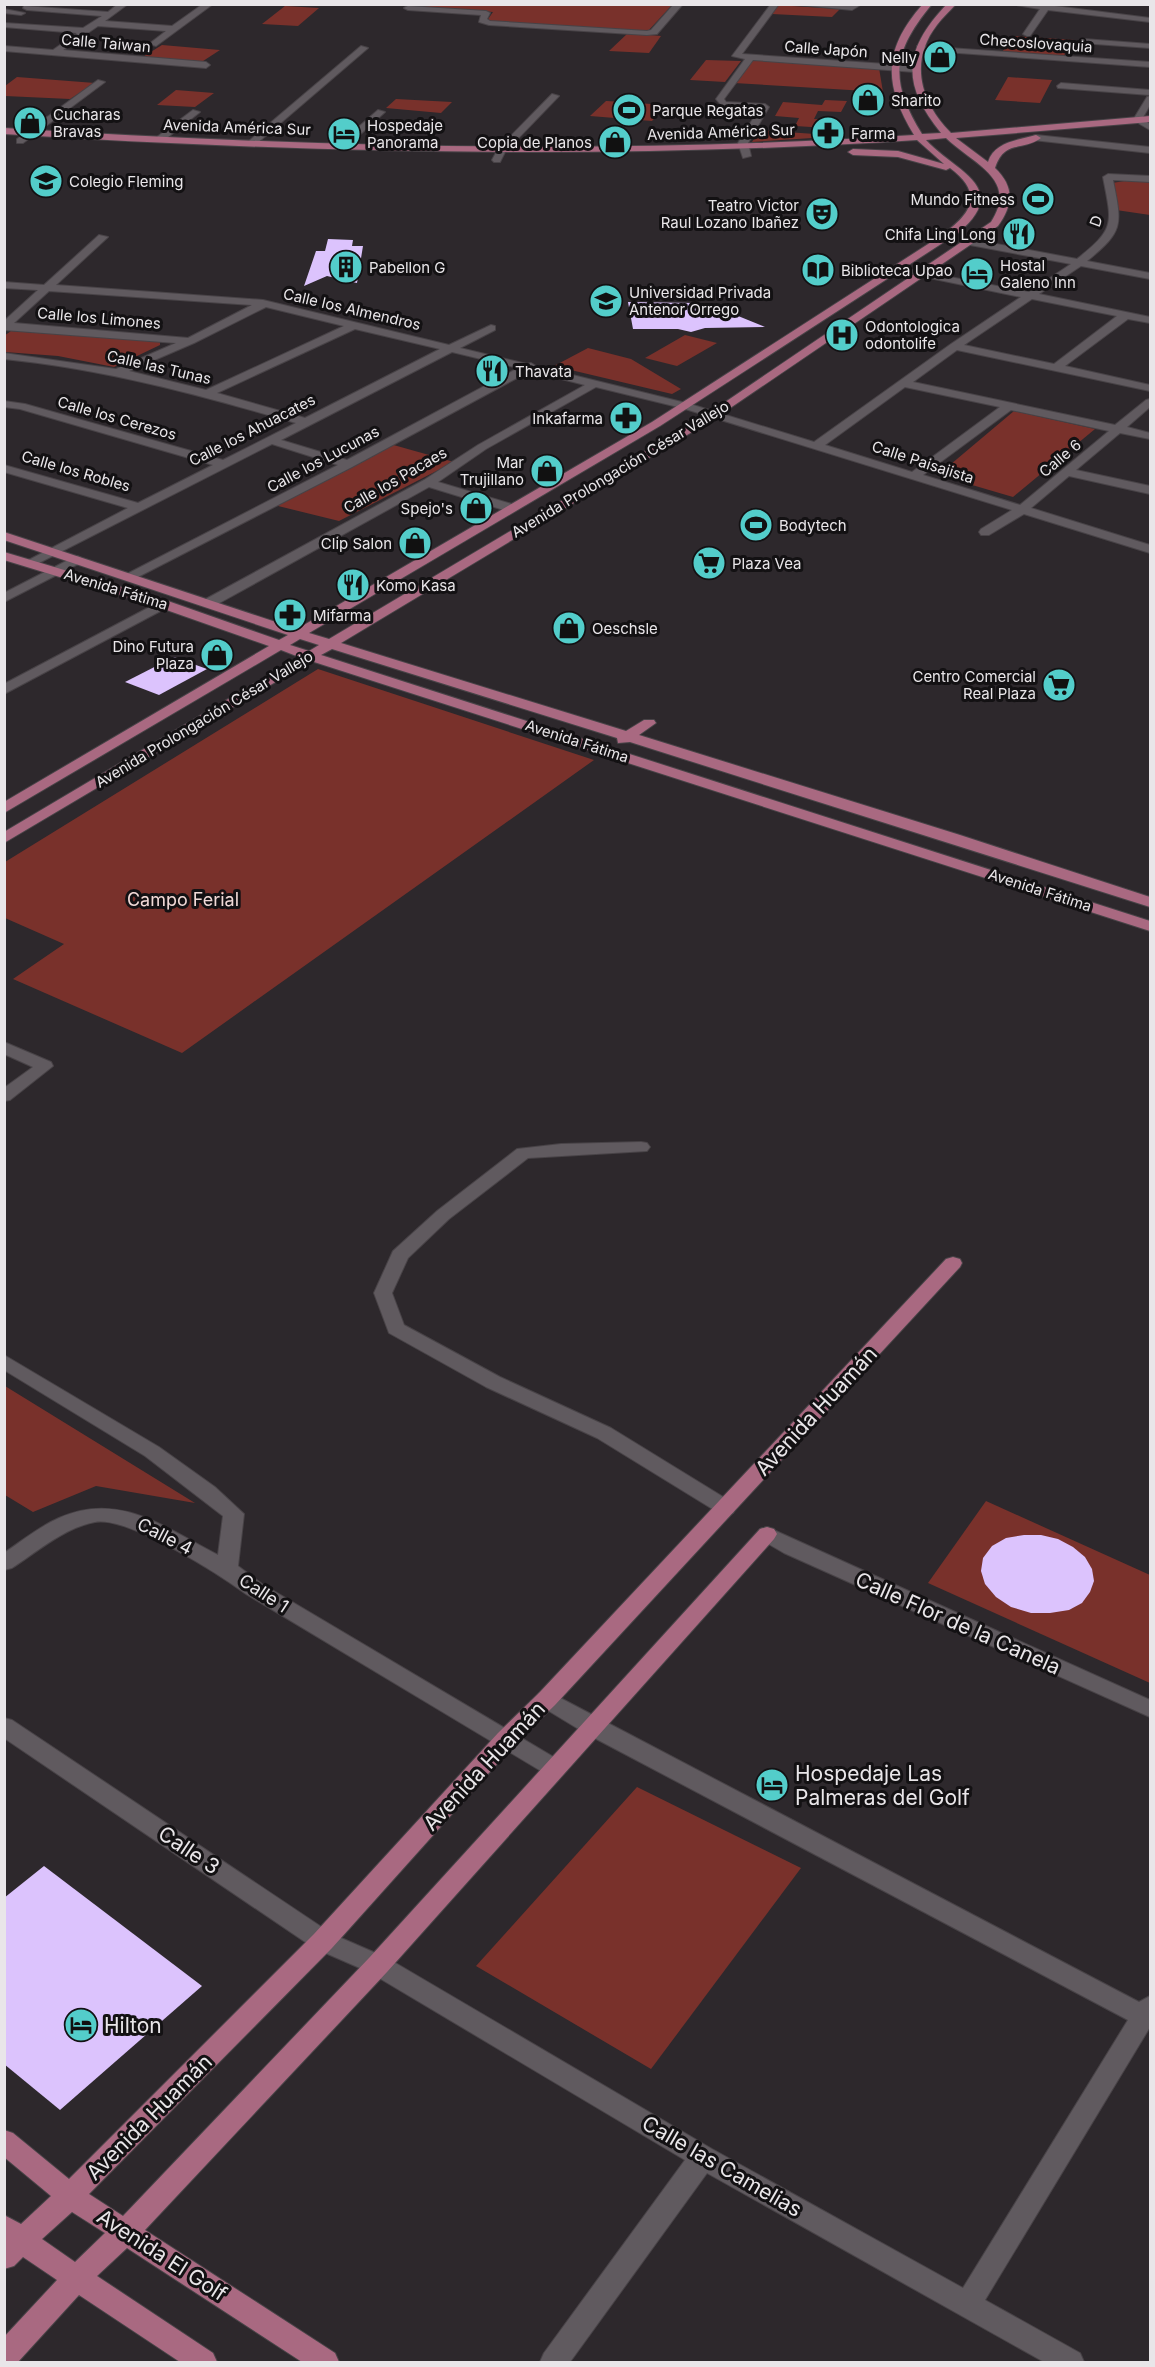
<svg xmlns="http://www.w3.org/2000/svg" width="1155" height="2367" viewBox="0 0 1155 2367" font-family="Inter,sans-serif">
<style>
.green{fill:#79312b}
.building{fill:#dcc3fd}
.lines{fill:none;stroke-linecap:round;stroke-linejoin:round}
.minor-casing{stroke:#484347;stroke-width:2}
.major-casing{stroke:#484347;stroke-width:2}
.minor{fill:#605a5f;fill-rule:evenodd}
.major{fill:#a96981;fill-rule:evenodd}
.labels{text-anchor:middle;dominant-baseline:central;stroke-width:6;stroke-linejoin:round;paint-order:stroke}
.far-street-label{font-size:15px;fill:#e9e6e9;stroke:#131113}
.far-poi-label{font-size:15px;fill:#e9e6e9;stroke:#131113;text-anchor:start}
.park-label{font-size:18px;fill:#f2dad7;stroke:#131113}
.street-label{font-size:18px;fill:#e9e6e9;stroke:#131113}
.near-street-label{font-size:21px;fill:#e9e6e9;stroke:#131113}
.near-poi-label{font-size:21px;fill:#e9e6e9;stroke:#131113;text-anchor:start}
</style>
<rect width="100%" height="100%" fill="#2d282c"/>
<!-- green -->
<g class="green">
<polygon points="416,4 672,5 648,31 486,22 493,12 414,6"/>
<polygon points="776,5 840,9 832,17 772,14"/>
<polygon points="285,6 319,8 298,26 262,24"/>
<polygon points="628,33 661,36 649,53 609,51"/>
<polygon points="1014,36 1074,40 1063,57 1002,52"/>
<polygon points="162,45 220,50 200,63 141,58"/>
<polygon points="752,59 879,68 883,92 734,83"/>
<polygon points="706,60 741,61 725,82 690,80"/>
<polygon points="17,77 95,83 70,99 5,96 5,86"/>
<polygon points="1008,77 1052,80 1040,103 995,100"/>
<polygon points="176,90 214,93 195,107 157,105"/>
<polygon points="396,99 452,102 441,113 386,108"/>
<polygon points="825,100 847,101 841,112 818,111 814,119 832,120 827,128 795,126 799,118 775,116 783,102 822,105"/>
<polygon points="606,101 607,101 666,105 652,121 590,116"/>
<polygon points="760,130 843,136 752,142"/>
<polygon points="1137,179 1150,180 1150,215 1116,210 1112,183"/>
<polygon points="11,331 153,341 160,342 160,345 114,367 58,356 5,352 4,336"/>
<polygon points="685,335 717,343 677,366 645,358"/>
<polygon points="588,348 631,359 681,389 672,394 554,366"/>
<polygon points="1014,411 1095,429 1013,497 938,475"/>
<polygon points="390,444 454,462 339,521 274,505"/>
<polygon points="318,669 594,760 182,1053 13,979 64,944 5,918 5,862"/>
<polygon points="5,1386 195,1503 96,1486 33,1512 5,1495"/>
<polygon points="986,1501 1150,1575 1150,1683 928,1583"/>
<polygon points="637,1787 801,1868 651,2069 476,1966"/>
</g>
<!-- building -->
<g class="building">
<polygon points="328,239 353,240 352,246 363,246 357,283 327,276 304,286 316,251 325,251"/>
<polygon points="628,302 695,303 716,307 765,327 705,328 691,332 678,329 633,329"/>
<polygon points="174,657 207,669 159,695 125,682"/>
<polygon points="1024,1535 1041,1535 1058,1539 1073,1547 1085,1557 1092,1569 1094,1581 1090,1592 1082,1603 1069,1610 1050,1613 1031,1613 1011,1607 996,1597 985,1584 981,1571 983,1558 992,1546 1006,1538"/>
<polygon points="44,1866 202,1986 60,2110 4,2064 4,1898"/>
</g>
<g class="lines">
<!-- minor casing -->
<g class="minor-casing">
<g id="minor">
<polygon points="118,4 128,4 105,21 172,26 203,4 213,4 156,46 149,44 166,31 98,26 63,50 206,62 210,65 206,68 4,51 4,46 53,50 77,33 4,27 4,23 83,28 102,16 27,10 23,8 24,6 108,12"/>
<polygon points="674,4 683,4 657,34 647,35 489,25 479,22 481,15 408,10 404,8 408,6 486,11 490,13 487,19 490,21 647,31 651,30"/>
<polygon points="771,4 779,4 742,54 915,66 919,69 915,72 753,60 724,99 726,102 765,104 769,107 748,143 751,156 743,158 738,143 759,109 723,107 716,99 745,59 732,56"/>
<polygon points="790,4 862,4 852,10"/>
<polygon points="1010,4 1039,4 1150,18 1150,22 1048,10 1030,36 1027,36 1023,34 1040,9"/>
<polygon points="4,9 25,13 21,15 4,13"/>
<polygon points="1084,39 1150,44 1150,48 1081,43 1081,39"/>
<polygon points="361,46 368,48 255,145 249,145 249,141"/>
<polygon points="920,46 1150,62 1150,67 917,50 917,46"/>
<polygon points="98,80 105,82 23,143 17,143 17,139"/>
<polygon points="1061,83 1150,90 1150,95 1058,88 1057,86"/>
<polygon points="552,94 559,96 505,152 500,162 494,162 492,160 498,149"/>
<polygon points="1150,96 1150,105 1142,119 1150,124 1150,130 1133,120 1147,97"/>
<polygon points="193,110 200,112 163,141 157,141 157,137"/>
<polygon points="378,110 385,112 345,148 339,148 339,144"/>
<polygon points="1036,135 1150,147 1150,153 1033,140 1033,136"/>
<path d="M1108,174L1150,176V182L1113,180C1122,225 1124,231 1087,261L1150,273V279L1081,266L1039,294L1150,317V323L1128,319L1065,366L1150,385V391L957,350L913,382L1115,425L1146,400L1150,399V407L1127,427L1150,433V439L1120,433L1076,470L1150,486V494L1069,476L1031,508L1150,545V553L1024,514L989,535H981L979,532L981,529L1012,510L682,408L596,387L486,449L438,482L515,505V511H507L429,487L214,606H204L202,603L204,600L424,480L478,445L585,385L530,371L352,467L134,579H124L123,576L338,465L272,444L33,566H25L23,563L128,508L4,472V465L138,503L213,465L20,409L4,407V401L25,404L223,460L296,423C200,395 104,369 4,359V353L116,369L176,343L4,330V321L38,290L4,288V282L44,285L99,235L108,237L56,285L263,300L449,345L491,325L495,326V330L460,348L527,364L531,363L536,366L690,404L814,442L951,344L1021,297L896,271L892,270V266L1029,292L1071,264L970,245L965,242L970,239L1077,259C1116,228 1112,224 1103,177ZM49,291L252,305L188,338L14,323ZM1032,299L1117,316L1054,364L964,345ZM266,307L344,326L206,390L129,371L194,343ZM355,329L440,349L305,418L217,393ZM452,352L518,368L347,460L281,440ZM905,387L1000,407L912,472L825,445ZM1011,410L1109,431L1020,505L923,475Z"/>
<polygon points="76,556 80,557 82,560 80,563 4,602 4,593"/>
<polygon points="163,600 168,601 170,604 168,607 4,694 4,684"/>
<polygon points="4,1042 51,1062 53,1066 10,1100 4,1101 4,1088 33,1067 4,1054"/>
<polygon points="641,1142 647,1143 650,1147 647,1151 528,1158 449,1219 408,1258 392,1293 404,1325 500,1377 611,1428 733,1503 736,1508 733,1513 726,1515 719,1513 597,1438 486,1387 389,1333 374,1293 393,1251 437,1211 517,1149 561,1144"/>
<path d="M4,1355L159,1447L215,1487L244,1514L238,1566L262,1584L562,1762L565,1768L562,1774L554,1777L546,1774L246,1594C219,1574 128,1516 95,1522C64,1528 38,1551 12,1568L4,1570V1553C22,1541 40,1526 59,1518C120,1491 165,1528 218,1555L223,1516L145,1456L4,1370Z"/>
<polygon points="767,1527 1150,1700 1150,1717 784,1553 760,1539 757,1534 760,1529"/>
<polygon points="547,1691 1139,2002 1150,1996 1150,2027 985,2300 1080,2353 1084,2362 1044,2362 707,2173 570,2362 540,2362 544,2353 685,2160 369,1972 314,1948 4,1738 4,1718 12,1720 332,1934 387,1958 712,2149 963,2288 1128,2020 585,1733 539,1705 536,1699 539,1693"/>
</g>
</g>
<!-- major casing -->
<g class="major-casing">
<g id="major">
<path d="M923,4H932C892,53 889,80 922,134L941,133C901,84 903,50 947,4H956C950,11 942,18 937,25C909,61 920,102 951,133L1150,116V122L956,138L988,162C994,142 1018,140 1036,135L1041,138C1021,152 1005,139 995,168C1015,187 1013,205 998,226L717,417L341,643L626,731L644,720H654L656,723L639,735L960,835L1150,897V907L630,742L618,743L617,738L332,649L321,655L1150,921V931L311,661L4,843V832L299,657L281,650L4,813V802L269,646L158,607L4,560V552L168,601L279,640L288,635L4,540V532L297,629L652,422L939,237C970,215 986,195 950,168L946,170L898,157L853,155L848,152L853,149L898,151L944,164L917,140C613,160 309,153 4,134V128C307,147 611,155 914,135C883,84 883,49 923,4ZM946,138C973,164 1019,179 991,222L709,413L329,639L309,633L660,426L958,233C1013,187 954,171 926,140ZM300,639L319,645L309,651L290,645Z"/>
<path d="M953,1257L960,1259L962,1263L960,1267L555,1705L514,1745L332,1948L89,2194L123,2216L369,1958L760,1529L767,1527L774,1529L777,1534L774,1539L387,1972L145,2230L335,2353L339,2362H302L127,2248L97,2276L213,2353L217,2362H180L79,2295L18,2362H4V2337L57,2280L23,2257L14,2266L4,2269V2215L21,2224L51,2196L4,2157V2130L13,2133L69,2179L314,1934L498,1733L539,1693L946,1259ZM72,2212L105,2233L75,2262L42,2239Z"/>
</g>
</g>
<!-- minor -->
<use href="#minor" class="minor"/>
<!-- major -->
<use href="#major" class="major"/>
</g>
<!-- icons -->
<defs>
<g id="shop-disc" transform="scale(1.725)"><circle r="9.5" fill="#53cdca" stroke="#131113"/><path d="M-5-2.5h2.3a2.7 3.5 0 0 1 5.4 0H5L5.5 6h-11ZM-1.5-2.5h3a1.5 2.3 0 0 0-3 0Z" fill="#111"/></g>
<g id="stadium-disc" transform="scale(1.725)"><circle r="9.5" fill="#53cdca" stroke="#131113"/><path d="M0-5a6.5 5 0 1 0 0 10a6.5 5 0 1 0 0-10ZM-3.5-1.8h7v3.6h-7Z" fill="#111"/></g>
<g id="pharmacy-disc" transform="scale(1.725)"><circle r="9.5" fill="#53cdca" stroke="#131113"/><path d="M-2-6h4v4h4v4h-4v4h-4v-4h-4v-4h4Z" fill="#111"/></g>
<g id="hotel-disc" transform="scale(1.725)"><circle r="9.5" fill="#53cdca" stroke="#131113"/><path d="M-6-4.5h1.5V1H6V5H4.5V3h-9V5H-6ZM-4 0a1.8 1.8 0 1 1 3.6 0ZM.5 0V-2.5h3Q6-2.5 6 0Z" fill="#111"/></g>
<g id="school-disc" transform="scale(1.725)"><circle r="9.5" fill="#53cdca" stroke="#131113"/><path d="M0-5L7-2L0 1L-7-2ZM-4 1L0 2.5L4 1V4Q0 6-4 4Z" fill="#111"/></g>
<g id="theatre-disc" transform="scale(1.725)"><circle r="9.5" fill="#53cdca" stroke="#131113"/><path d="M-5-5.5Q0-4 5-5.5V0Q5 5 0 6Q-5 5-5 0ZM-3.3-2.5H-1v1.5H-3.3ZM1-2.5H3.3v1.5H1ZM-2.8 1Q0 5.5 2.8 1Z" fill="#111"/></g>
<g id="restaurant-disc" transform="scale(1.725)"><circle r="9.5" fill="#53cdca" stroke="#131113"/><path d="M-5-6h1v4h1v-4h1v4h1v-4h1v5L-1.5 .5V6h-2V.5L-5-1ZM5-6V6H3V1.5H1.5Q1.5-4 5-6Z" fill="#111"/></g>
<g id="building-disc" transform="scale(1.725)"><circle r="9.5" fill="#53cdca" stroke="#131113"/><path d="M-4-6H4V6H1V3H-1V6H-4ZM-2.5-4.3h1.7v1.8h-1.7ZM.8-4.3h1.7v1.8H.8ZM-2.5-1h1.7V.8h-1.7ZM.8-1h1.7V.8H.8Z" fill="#111"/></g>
<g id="library-disc" transform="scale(1.725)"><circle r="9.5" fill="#53cdca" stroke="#131113"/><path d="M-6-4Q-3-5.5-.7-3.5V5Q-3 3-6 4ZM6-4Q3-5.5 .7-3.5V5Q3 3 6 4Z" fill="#111"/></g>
<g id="university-disc" transform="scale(1.725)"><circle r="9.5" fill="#53cdca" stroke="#131113"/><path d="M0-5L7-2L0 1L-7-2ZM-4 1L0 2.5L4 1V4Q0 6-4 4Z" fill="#111"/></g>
<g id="hospital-disc" transform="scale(1.725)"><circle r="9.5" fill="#53cdca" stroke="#131113"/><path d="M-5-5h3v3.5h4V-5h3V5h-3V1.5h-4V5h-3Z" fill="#111"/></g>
<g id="supermarket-disc" transform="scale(1.725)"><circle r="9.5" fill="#53cdca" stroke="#131113"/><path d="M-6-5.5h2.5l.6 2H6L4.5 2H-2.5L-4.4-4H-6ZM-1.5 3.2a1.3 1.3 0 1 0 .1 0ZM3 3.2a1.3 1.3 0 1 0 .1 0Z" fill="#111"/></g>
</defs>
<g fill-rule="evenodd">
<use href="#shop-disc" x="940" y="57"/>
<use href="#shop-disc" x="868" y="100"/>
<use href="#stadium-disc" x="629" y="110"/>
<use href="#shop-disc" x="30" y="123"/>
<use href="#pharmacy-disc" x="828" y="133"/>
<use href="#hotel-disc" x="344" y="134"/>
<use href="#shop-disc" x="615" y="142"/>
<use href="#school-disc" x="46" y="181"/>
<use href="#stadium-disc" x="1038" y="199"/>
<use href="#theatre-disc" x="822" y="214"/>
<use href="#restaurant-disc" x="1019" y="234"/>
<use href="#building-disc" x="346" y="267"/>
<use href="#library-disc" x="818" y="270"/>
<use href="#hotel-disc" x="977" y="274"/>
<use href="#university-disc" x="606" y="301"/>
<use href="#hospital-disc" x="842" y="335"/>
<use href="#restaurant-disc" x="492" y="371"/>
<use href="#pharmacy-disc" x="626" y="418"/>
<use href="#shop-disc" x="547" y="471"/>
<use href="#shop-disc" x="476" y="508"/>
<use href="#stadium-disc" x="756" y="525"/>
<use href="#shop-disc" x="415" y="543"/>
<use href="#supermarket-disc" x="709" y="563"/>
<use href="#restaurant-disc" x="353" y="585"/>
<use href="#pharmacy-disc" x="290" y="615"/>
<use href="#shop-disc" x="569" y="628"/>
<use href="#shop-disc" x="217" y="655"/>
<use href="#supermarket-disc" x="1059" y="685"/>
<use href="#hotel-disc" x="772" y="1785"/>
<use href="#hotel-disc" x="81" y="2025"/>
</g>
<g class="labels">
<!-- far-street labels -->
<g class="far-street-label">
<text transform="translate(106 43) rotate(5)">Calle Taiwan</text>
<text transform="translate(1036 43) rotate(4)">Checoslovaquia</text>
<text transform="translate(826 49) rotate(4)">Calle Japón</text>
<text transform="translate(237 127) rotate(2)">Avenida América Sur</text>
<text transform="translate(721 132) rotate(-2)">Avenida América Sur</text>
<text transform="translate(1096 221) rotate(-70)">D</text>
<text transform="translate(352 309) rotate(13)">Calle los Almendros</text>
<text transform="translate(99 318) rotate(5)">Calle los Limones</text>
<text transform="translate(159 367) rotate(13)">Calle las Tunas</text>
<text transform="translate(117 418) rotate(16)">Calle los Cerezos</text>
<text transform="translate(252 430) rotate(-27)">Calle los Ahuacates</text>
<text transform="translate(1060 458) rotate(-40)">Calle 6</text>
<text transform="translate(323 459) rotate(-28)">Calle los Lucunas</text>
<text transform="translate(923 462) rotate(18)">Calle Paisajista</text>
<text transform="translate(620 469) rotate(-31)">Avenida Prolongación César Vallejo</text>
<text transform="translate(76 471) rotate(16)">Calle los Robles</text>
<text transform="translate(395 480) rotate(-30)">Calle los Pacaes</text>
<text transform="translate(116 589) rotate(17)">Avenida Fátima</text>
<text transform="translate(204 719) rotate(-31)">Avenida Prolongación César Vallejo</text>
<text transform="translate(577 741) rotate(18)">Avenida Fátima</text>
<text transform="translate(1040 890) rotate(18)">Avenida Fátima</text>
</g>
<!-- far-poi labels -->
<g class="far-poi-label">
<text x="917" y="57" text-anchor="end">Nelly</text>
<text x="891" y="100">Sharito</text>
<text x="652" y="110">Parque Regatas</text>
<text x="53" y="114">Cucharas<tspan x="53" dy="17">Bravas</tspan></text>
<text x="367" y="125">Hospedaje<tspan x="367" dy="17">Panorama</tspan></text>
<text x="851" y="133">Farma</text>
<text x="592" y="142" text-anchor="end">Copia de Planos</text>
<text x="69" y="181">Colegio Fleming</text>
<text x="1015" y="199" text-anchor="end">Mundo Fitness</text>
<text x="799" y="205" text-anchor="end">Teatro Victor<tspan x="799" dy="17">Raul Lozano Ibañez</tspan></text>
<text x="996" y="234" text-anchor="end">Chifa Ling Long</text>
<text x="1000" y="265">Hostal<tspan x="1000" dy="17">Galeno Inn</tspan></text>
<text x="369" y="267">Pabellon G</text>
<text x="841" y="270">Biblioteca Upao</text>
<text x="629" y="292">Universidad Privada<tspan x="629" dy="17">Antenor Orrego</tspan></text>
<text x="865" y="326">Odontologica<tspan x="865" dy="17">odontolife</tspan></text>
<text x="515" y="371">Thavata</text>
<text x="603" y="418" text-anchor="end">Inkafarma</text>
<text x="524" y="462" text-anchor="end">Mar<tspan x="524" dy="17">Trujillano</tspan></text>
<text x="453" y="508" text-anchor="end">Spejo's</text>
<text x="779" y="525">Bodytech</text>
<text x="392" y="543" text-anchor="end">Clip Salon</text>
<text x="732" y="563">Plaza Vea</text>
<text x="376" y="585">Komo Kasa</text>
<text x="313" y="615">Mifarma</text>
<text x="592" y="628">Oeschsle</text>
<text x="194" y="646" text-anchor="end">Dino Futura<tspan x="194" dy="17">Plaza</tspan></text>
<text x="1036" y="676" text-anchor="end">Centro Comercial<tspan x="1036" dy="17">Real Plaza</tspan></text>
</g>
<!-- park labels -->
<g class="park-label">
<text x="183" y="899">Campo Ferial</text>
</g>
<!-- street labels -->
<g class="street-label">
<text transform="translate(165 1536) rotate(27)">Calle 4</text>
<text transform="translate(264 1593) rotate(33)">Calle 1</text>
</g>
<!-- near-street labels -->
<g class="near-street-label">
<text transform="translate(816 1411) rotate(-47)">Avenida Huamán</text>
<text transform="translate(958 1623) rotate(24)">Calle Flor de la Canela</text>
<text transform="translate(484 1766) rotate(-47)">Avenida Huamán</text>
<text transform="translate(189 1850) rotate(34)">Calle 3</text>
<text transform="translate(149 2117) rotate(-45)">Avenida Huamán</text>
<text transform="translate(722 2166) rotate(30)">Calle las Camelias</text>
<text transform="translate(162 2255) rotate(33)">Avenida El Golf</text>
</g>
<!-- near-poi labels -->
<g class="near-poi-label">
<text x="795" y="1773">Hospedaje Las<tspan x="795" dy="24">Palmeras del Golf</tspan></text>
<text x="104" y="2025">Hilton</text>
</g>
</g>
<!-- border -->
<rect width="1155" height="2367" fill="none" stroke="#e9e6e9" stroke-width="12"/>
</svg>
